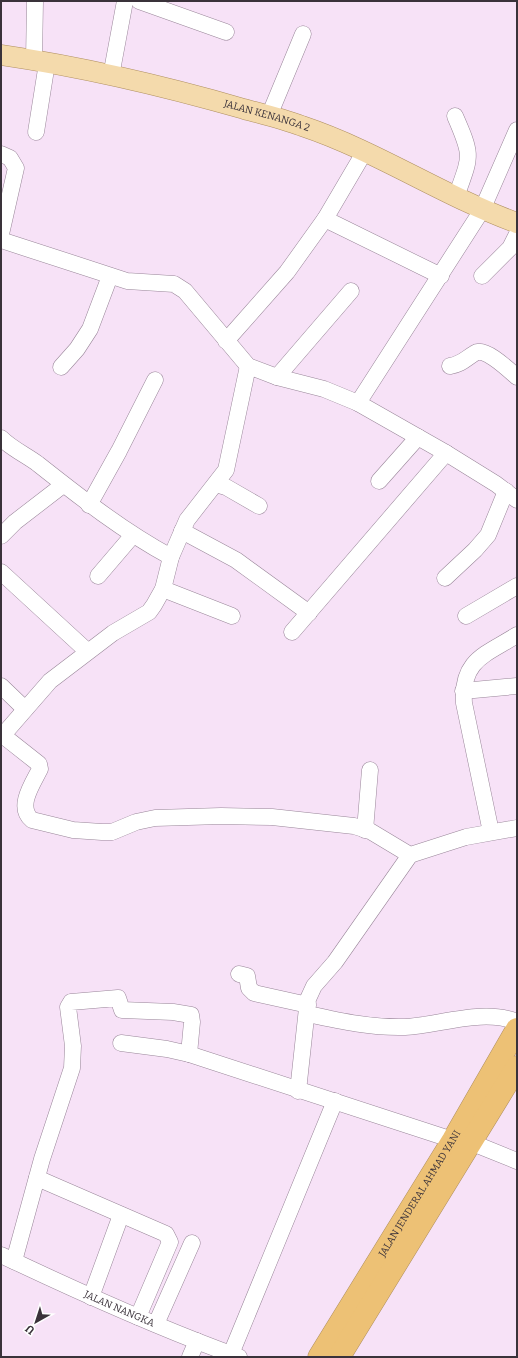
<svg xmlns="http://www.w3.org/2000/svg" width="518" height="1358" viewBox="0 0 518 1358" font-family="Bitter,serif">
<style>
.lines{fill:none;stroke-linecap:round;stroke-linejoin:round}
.minor-casing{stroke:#998699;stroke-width:17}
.major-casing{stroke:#ae8f60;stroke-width:21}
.highway-casing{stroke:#ae8f60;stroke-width:23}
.minor{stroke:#fff;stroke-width:16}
.major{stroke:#f4daac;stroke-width:20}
.highway{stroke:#edc175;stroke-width:22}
.labels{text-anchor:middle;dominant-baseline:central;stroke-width:3;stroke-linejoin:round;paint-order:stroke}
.street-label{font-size:10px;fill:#3a323a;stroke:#fff}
</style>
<rect width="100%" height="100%" fill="#f7e2f7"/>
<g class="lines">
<!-- minor casing -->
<g class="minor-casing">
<g id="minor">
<polyline points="139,1 226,32"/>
<polyline points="34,60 35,1"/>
<polyline points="111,76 125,1"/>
<polyline points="269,116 303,34"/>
<path d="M455,116C473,157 471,155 456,197"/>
<polyline points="36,132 47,63"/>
<polyline points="1,154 10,158 16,168 1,234"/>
<polyline points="325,219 441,276"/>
<polyline points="1,240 127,281 174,284 185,291 248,366 277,377 324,389 358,403 446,453 496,484 517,500"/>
<polyline points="482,276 510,248 517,234"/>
<polyline points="226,341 287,272 325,219 365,151"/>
<path d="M450,366C462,364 465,359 475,353C484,346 509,370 517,377"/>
<polyline points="61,367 77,349 90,329 110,276"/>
<polyline points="277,377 351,291"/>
<polyline points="358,403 482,210 517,130"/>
<path d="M1,438C12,449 26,455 38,464C81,498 123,531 171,557"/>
<polyline points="379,481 418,437"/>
<polyline points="216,484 226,487 259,506"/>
<polyline points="89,505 119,451 155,380"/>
<polyline points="182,531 236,560 309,613"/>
<polyline points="1,536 15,522 63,485"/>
<polyline points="1,572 87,651"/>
<polyline points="98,576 133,535"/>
<polyline points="445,578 475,550 488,535 506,491"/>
<polyline points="163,589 232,616"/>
<polyline points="466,616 517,586"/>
<polyline points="292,632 446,453"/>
<polyline points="1,686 25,709"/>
<polyline points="463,691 517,686"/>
<path d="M1,734L39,764L40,769C33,783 16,807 32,820L73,830L102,832H112L136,822L155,818L221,816L272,817L354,826L370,831L410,855L466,837L517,828"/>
<polyline points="3,735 50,681 113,633 149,612 154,605 163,589 171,557 187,520 226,470 248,366"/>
<polyline points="365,830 370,770"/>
<path d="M491,832L464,703C461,660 485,655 517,635"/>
<polyline points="239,974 247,976 249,988 254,993 308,1005"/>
<path d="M308,1014C340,1021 371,1028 405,1027C440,1025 484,1008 517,1022"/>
<polyline points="121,1043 167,1049 189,1054"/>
<polyline points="298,1091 308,999 314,986 335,962 410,855"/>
<polyline points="470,1142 517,1161"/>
<polyline points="37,1178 166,1234 170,1242 138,1317"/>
<path id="s1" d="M1,1255C79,1292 158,1328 239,1357"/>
<polyline points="14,1261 42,1159 72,1068 73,1046 68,1007 71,1002 118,998 122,1010 173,1012 191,1015 192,1022 189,1054 453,1140"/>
<polyline points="91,1297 121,1215"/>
<polyline points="156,1324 192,1243"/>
<polyline points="231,1354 335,1101"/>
<polyline points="190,1357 197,1341"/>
</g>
</g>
<!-- major casing -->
<g class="major-casing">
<g id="major">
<path id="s2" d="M1,55C83,67 164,86 244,109C263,114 283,119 302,126C377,151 443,196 517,223"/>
</g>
</g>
<!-- highway casing -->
<g class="highway-casing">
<g id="highway">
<path id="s3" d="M319,1357L453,1140L517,1029"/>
<polyline points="339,1357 517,1067"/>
</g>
</g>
<!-- minor -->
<use href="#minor" class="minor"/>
<!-- major -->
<use href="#major" class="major"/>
<!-- highway -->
<use href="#highway" class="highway"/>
</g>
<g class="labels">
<!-- street labels -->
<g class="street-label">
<text stroke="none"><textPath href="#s2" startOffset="273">JALAN KENANGA 2</textPath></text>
<text stroke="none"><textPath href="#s3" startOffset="192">JALAN JENDERAL AHMAD YANI</textPath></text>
<text stroke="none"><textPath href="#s1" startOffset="130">JALAN NANGKA</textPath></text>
</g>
</g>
<!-- border -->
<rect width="518" height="1358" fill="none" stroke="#3a323a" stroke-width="4"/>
<!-- north arrow -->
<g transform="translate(36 1322) rotate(219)" stroke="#ffffff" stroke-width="3" paint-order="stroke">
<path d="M0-3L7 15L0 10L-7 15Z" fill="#3a323a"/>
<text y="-6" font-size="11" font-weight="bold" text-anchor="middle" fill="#3a323a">U</text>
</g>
</svg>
